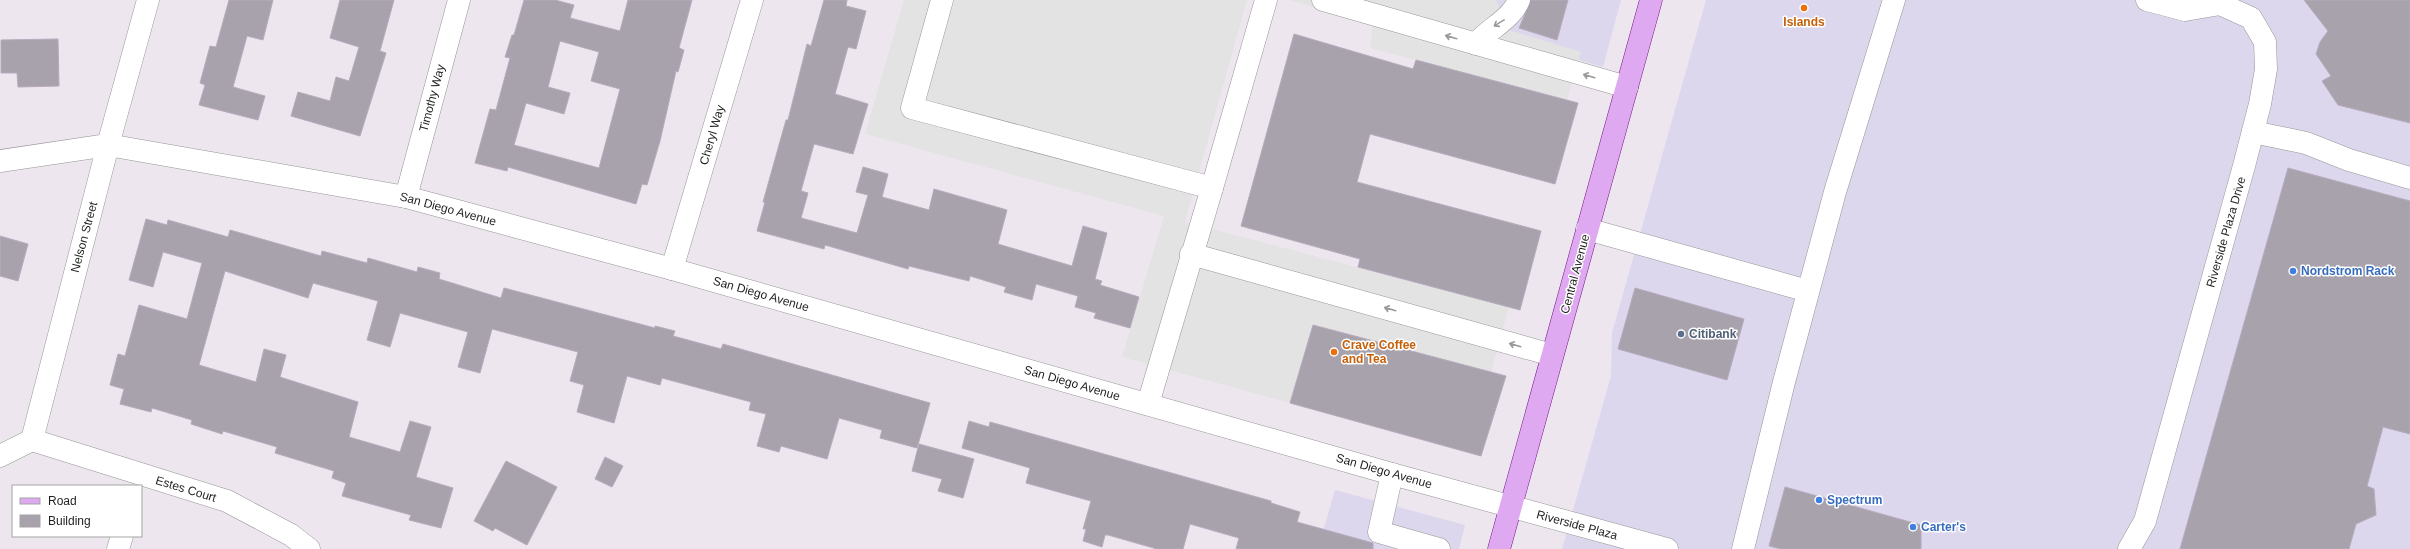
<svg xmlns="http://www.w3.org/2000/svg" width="2410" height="549" viewBox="0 0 2410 549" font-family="Arial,sans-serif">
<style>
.commercial{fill:#dcd7ed}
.parking{fill:#e3e3e3}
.building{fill:#a8a2ac;stroke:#b7aabe;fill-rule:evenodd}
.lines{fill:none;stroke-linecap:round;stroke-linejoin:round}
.minor-casing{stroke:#969696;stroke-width:23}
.major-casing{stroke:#751386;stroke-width:23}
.minor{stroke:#fff;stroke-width:22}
.major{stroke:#dea9f0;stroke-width:22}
.oneway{stroke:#9a9a9a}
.food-dot{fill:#e8710a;stroke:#fff;stroke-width:1.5}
.shop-dot{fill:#3f7fe0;stroke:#fff;stroke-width:1.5}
.service-dot{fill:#5c6f8a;stroke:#fff;stroke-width:1.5}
.labels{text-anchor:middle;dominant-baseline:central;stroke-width:3;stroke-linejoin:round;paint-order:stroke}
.food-label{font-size:12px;font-weight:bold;fill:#c56008;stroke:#fff}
.street-label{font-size:12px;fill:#1f1f1f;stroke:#fff}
.shop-label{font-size:12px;font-weight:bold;fill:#366cbe;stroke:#fff;text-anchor:start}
.service-label{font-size:12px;font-weight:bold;fill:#4e5e75;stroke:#fff;text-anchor:start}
</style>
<rect width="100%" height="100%" fill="#ede6ee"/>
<!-- commercial -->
<g class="commercial">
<polygon points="1371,0 1621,0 1603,67"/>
<polygon points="1706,0 2410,0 2410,549 1562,549 1611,376 1612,333"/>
<polygon points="1335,490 1465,525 1459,549 1318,549"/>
</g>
<!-- parking -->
<g class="parking">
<polygon points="904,0 1247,0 1185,222 1509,307 1491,372 1313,325 1290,403 1122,357 1164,216 865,134"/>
<polygon points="1289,0 1496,0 1509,30 1581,52 1567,100 1370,48 1373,25"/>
</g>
<!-- building -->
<g class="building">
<polygon points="229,0 273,0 263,40 247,36 233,87 265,96 258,120 199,105 205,85 200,83 210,46 216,47"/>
<polygon points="340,0 394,0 380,51 386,53 360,136 291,116 298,92 330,101 336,77 349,81 359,47 330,38"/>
<path d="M524,0H555L574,5L570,18L620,31L628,0H692L679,48L684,50L678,72L676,71L660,141L647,185L642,184L636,204L508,167L507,171L475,163L490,109L496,110L510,58L505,57L512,35H514ZM560,41L599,52L591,81L620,89L599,168L514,145L526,103L564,114L570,93L548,87Z"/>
<polygon points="824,0 847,0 846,6 866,11 856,49 848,47 835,94 868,104 853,154 814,144 801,191 808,193 801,218 857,233 868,195 856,192 863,167 888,174 882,197 929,210 934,189 1007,210 998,244 1072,266 1083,226 1107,233 1095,279 1102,281 1100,285 1139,297 1130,328 1094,318 1096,313 1075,307 1078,296 1036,284 1032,300 1004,292 1006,287 970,276 969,281 909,266 908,269 825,245 824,249 757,231 765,202 763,202 786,120 788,120 807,44 811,46"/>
<polygon points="1531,0 1568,0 1557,40 1519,28"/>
<polygon points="2304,0 2410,0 2410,123 2338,105 2322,81 2331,76 2316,54 2320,42 2328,31"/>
<polygon points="1294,34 1413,69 1416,60 1578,103 1555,184 1370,134 1357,182 1541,231 1520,310 1358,267 1360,259 1241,226"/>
<polygon points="58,39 59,86 18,87 17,73 1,73 1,40"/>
<polygon points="2288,168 2410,201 2410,434 2383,427 2367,486 2374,489 2376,515 2356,524 2349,549 2180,549"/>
<polygon points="146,219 167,225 168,220 228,237 230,230 321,256 322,251 367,263 368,258 417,272 418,267 440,273 439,279 501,298 504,288 655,328 655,326 675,331 673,336 721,349 723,344 930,403 917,448 880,438 882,430 839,418 827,459 781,446 779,452 757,446 766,414 749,410 751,402 662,378 660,385 627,376 614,423 577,412 584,385 570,381 578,352 492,329 480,373 458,367 468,332 400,313 390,347 367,340 378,301 313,283 308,298 225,271 199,365 256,382 264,349 286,355 280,377 358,402 349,437 400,452 410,421 431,427 416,477 453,488 441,528 409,520 411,515 342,496 346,483 332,478 334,471 275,453 277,447 223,431 222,434 191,424 192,420 152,408 151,412 120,404 124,389 110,385 118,354 125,356 139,305 187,319 202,263 163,252 153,287 129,280"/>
<polygon points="0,236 28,244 18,281 0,276"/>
<polygon points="1635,288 1744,319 1727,380 1618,349"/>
<polygon points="1313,325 1506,376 1481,456 1290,403"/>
<polygon points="969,421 989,427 990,422 1271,501 1271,503 1300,512 1297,522 1373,543 1373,549 1236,549 1239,538 1190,524 1183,549 1157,549 1108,535 1105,535 1102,547 1083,541 1086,529 1083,529 1091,501 1026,483 1030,468 962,448"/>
<polygon points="919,444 974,459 963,498 938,491 942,479 912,471"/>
<polygon points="605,457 623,466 612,487 595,479"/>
<polygon points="506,461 557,487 527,545 495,528 493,531 474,521"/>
<polygon points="1785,487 1921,525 1921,549 1781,549 1769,546"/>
</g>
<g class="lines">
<!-- minor casing -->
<g class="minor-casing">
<g id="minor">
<polyline points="942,0 912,108 1212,188 1148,404"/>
<polyline points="1323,0 1627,87"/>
<path d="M1476,44C1489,28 1511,20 1519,0"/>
<polyline points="2253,132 2306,143 2349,160 2410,178"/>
<polyline points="0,161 108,145 406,197 672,269 1392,474 1667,549"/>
<polyline points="1212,188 1266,0"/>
<polyline points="406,197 459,0"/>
<polyline points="1587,229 1808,291"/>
<polyline points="1191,254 1552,355"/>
<polyline points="672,269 752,0"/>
<polyline points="32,440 227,501 291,535 309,549"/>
<polyline points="0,456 32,440 108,145 148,0"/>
<polyline points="1392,474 1379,532 1439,549"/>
<polyline points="118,549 122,536"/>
<polyline points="1743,549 1784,382 1835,192 1894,0"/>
<polyline points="2129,549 2145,521 2244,166 2260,104 2266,69 2265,42 2251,18 2220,4 2185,10 2147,0"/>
</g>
</g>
<!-- major casing -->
<g class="major-casing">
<polyline id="major" points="1499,549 1651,0"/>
</g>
<!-- minor -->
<use href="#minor" class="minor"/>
<!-- major -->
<use href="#major" class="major"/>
</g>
<!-- one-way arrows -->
<defs><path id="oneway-shaft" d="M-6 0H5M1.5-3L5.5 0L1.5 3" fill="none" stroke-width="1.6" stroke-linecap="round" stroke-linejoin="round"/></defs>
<g class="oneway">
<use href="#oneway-shaft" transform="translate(1499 23) rotate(148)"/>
<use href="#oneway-shaft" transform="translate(1451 37) rotate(-164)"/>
<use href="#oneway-shaft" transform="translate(1589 76) rotate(-164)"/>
<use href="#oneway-shaft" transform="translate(1390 309) rotate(-164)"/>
<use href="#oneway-shaft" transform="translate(1515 345) rotate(-164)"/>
</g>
<!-- markers -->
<g class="food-dot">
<circle cx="1804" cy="8" r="4"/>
<circle cx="1334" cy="352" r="4"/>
</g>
<g class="shop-dot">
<circle cx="2293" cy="271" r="4"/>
<circle cx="1819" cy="500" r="4"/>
<circle cx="1913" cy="527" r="4"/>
</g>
<circle class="service-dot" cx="1681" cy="334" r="4"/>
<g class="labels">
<!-- food labels -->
<g class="food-label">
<text x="1804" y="22">Islands</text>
<text x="1342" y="345" text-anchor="start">Crave Coffee<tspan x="1342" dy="14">and Tea</tspan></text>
</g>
<!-- street labels -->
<g class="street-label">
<text transform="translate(432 98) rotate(-75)">Timothy Way</text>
<text transform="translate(712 135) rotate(-74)">Cheryl Way</text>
<text transform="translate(448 209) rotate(15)">San Diego Avenue</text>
<text transform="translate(2226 232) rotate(-74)">Riverside Plaza Drive</text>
<text transform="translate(84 237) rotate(-75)">Nelson Street</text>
<text transform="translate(1575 274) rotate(-75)">Central Avenue</text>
<text transform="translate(761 294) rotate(16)">San Diego Avenue</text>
<text transform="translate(1072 383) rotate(16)">San Diego Avenue</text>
<text transform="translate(1384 471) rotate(16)">San Diego Avenue</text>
<text transform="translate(186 489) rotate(17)">Estes Court</text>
<text transform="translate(1577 525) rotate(15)">Riverside Plaza</text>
</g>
<!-- shop labels -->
<g class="shop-label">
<text x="2301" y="271">Nordstrom Rack</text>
<text x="1827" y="500">Spectrum</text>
<text x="1921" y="527">Carter's</text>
</g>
<!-- service labels -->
<g class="service-label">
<text x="1689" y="334">Citibank</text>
</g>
</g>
<!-- legend -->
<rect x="12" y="485" width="130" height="52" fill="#ffffff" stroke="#a5a5a5"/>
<rect x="20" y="498" width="20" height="6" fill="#dea9f0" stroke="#a5a5a5"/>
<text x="48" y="505" font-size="12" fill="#1f1f1f">Road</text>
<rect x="20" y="515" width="20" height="12" fill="#a8a2ac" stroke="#a5a5a5"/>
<text x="48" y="525" font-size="12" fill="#1f1f1f">Building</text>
</svg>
